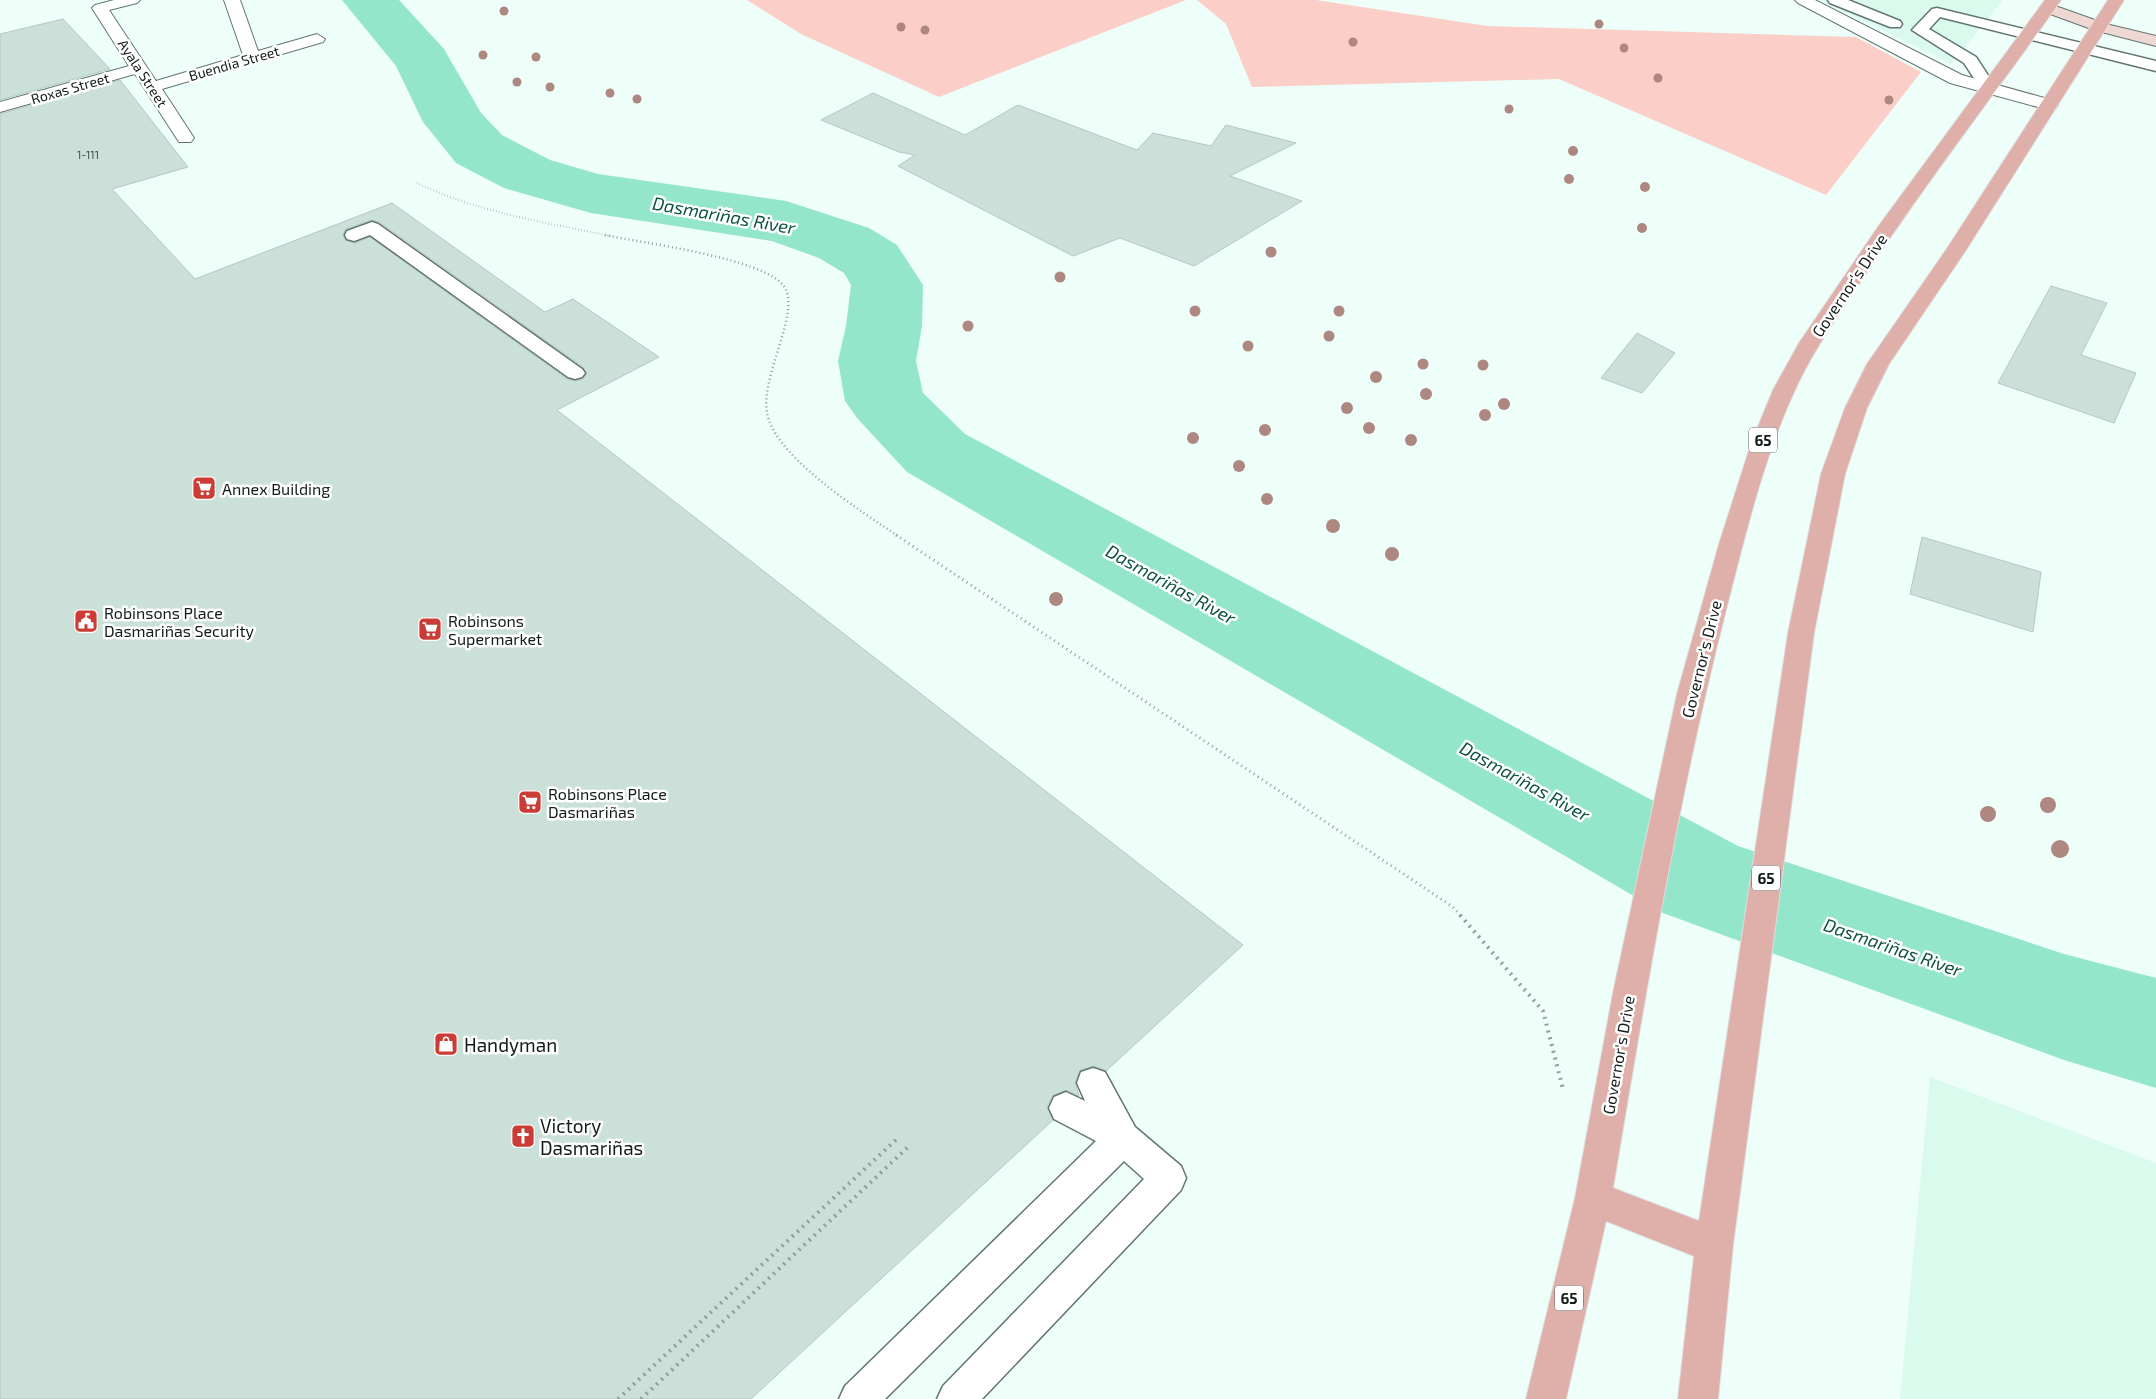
<svg xmlns="http://www.w3.org/2000/svg" width="2156" height="1399" viewBox="0 0 2156 1399" font-family="'Exo 2',sans-serif">
<style>
.built{fill:#dbfaee}
.green{fill:#fbcec8}
.lines{fill:none;stroke-linecap:round;stroke-linejoin:round}
.river{fill:#93e6ca;fill-rule:evenodd}
.building{fill:#cbe0d8;stroke:#b3c9c0;fill-rule:evenodd}
.lane-casing{stroke:#62756e;stroke-width:3}
.street-casing{stroke:#62756e;stroke-width:2}
.secondary-casing{stroke:#62756e;stroke-width:2}
.primary-casing{stroke:#dedfdf;stroke-width:2}
.path-far3{stroke:#919e99;stroke-width:2;stroke-dasharray:0.5 2.5;stroke-linecap:butt}
.path-far2{stroke:#919e99;stroke-width:2.5;stroke-dasharray:1 3;stroke-linecap:butt}
.path-far1{stroke:#919e99;stroke-width:3;stroke-dasharray:1 4;stroke-linecap:butt}
.path{stroke:#919e99;stroke-width:4;stroke-dasharray:2 5;stroke-linecap:butt}
.lane{fill:#fff;fill-rule:evenodd}
.street{fill:#fff;fill-rule:evenodd}
.secondary{fill:#efd7d4;fill-rule:evenodd}
.primary{fill:#dfafaa;fill-rule:evenodd}
.tree{fill:#af8781}
.labels{text-anchor:middle;dominant-baseline:central;stroke-width:5;stroke-linejoin:round;paint-order:stroke}
.far-number-label{font-size:11px;fill:#424d49}
.far-street-label{font-size:14px;fill:#141c19;stroke:#fff}
.shield{fill:#fff;stroke:#5a605e;stroke-width:1}
.shield-label{font-size:15px;font-weight:bold;fill:#141c19}
.street-label{font-size:16px;fill:#141c19;stroke:#fff}
.poi-label{font-size:16px;fill:#141c19;stroke:#fff;text-anchor:start}
.water-label{font-size:18px;font-style:italic;fill:#0b5240;stroke:#fff}
.near-poi-label{font-size:19px;fill:#141c19;stroke:#fff;text-anchor:start}
</style>
<rect width="100%" height="100%" fill="#edfff8"/>
<!-- built -->
<g class="built">
<polygon points="1821,0 2003,0 1951,64"/>
<polygon points="1930,1077 2156,1163 2156,1399 1900,1399"/>
</g>
<!-- green -->
<g class="green">
<polygon points="747,0 1186,0 939,97 801,34"/>
<polygon points="1197,0 1316,0 1487,26 1856,37 1921,72 1826,195 1559,79 1252,87 1226,24"/>
</g>
<g class="lines">
<!-- river -->
<polygon class="river" points="342,0 399,0 444,49 481,113 502,135 550,160 598,174 786,201 869,228 897,245 923,285 922,326 916,361 923,393 965,434 1738,846 2064,954 2156,978 2156,1088 2064,1060 1663,913 907,472 857,418 845,401 838,361 846,326 851,285 844,273 819,258 772,241 591,213 504,188 456,163 423,122 396,66"/>
</g>
<!-- building -->
<g class="building">
<polygon points="63,19 110,69 0,100 0,34"/>
<path d="M120,80L188,167L112,189L195,279L392,203L545,312L573,299L659,357L557,410L1243,945L1106,1071L1094,1066L1080,1070L1075,1082L1079,1096L1067,1090L1053,1095L1047,1107L1053,1120L751,1399H0V114ZM371,220L379,222L583,367L586,374L583,379L576,381L567,379L370,237L355,243L345,240L343,234L346,229Z"/>
<polygon points="873,93 965,135 1018,105 1137,150 1153,133 1211,146 1226,125 1296,143 1230,176 1302,201 1194,266 1120,238 1073,256 898,166 915,155 899,152 821,120"/>
<polygon points="2051,286 2107,303 2081,355 2136,373 2114,423 1998,383"/>
<polygon points="1637,333 1675,353 1642,393 1601,378"/>
<polygon points="1922,537 2041,572 2033,632 1910,594"/>
</g>
<g class="lines">
<!-- lane casing -->
<g class="lane-casing">
<g id="lane">
<polygon points="1828,0 1848,0 1900,21 1902,24 1900,27 1890,27 1830,3"/>
<polygon points="1937,8 2156,61 2156,71 1940,17 1929,29 1976,57 1997,89 1995,92 1983,92 1964,63 1912,30 1932,9"/>
<polygon points="372,222 378,224 582,369 585,373 582,377 575,379 568,377 370,235 354,241 347,239 345,235 347,231"/>
<polygon points="1093,1068 1105,1072 1135,1127 1181,1166 1186,1178 1181,1190 982,1399 937,1399 943,1386 1144,1179 1124,1161 885,1399 839,1399 845,1386 1096,1141 1054,1119 1049,1108 1054,1097 1066,1092 1085,1101 1077,1083 1081,1072"/>
</g>
</g>
<!-- street casing -->
<g class="street-casing">
<g id="street">
<polygon points="114,0 140,0 137,3 109,10 156,81 243,55 224,0 240,0 258,51 317,34 325,39 323,42 162,89 194,138 191,142 179,142 135,74 0,112 0,102 129,66 92,8 95,5"/>
<polygon points="1795,0 1815,0 1962,75 2055,101 2058,105 2055,109 2049,110 1950,83 1798,3"/>
</g>
</g>
<!-- secondary casing -->
<g class="secondary-casing">
<polygon id="secondary" points="2047,3 2106,24 2156,36 2156,46 2094,30 2042,11 2039,8"/>
</g>
<!-- primary casing -->
<g class="primary-casing">
<path id="primary" d="M2045,0H2061C1996,92 1927,181 1865,275C1840,313 1813,350 1794,392C1762,462 1744,540 1725,614C1677,803 1645,996 1613,1188L1699,1221L1788,633L1821,474L1845,408L1867,364L1946,250L2108,0H2124L1966,250L1889,364L1867,408L1845,474L1814,633L1733,1245L1718,1399H1678L1694,1256L1606,1221L1566,1399H1526L1575,1198L1613,993L1677,694L1719,544L1752,441L1773,390L1799,343L1880,224Z"/>
</g>
<!-- path-far3 -->
<path class="path-far3" d="M417,183C477,212 547,223 611,236"/>
<!-- path-far2 -->
<path class="path-far2" d="M605,235C643,243 761,258 783,285C804,310 757,379 768,417C779,459 862,512 898,536"/>
<!-- path-far1 -->
<polyline class="path-far1" points="896,535 1453,907 1461,916"/>
<!-- path -->
<g class="path">
<polyline points="1460,915 1543,1011 1563,1089"/>
<polyline points="618,1399 899,1137"/>
<polyline points="641,1399 908,1147"/>
</g>
<!-- lane -->
<use href="#lane" class="lane"/>
<!-- street -->
<use href="#street" class="street"/>
<!-- secondary -->
<use href="#secondary" class="secondary"/>
<!-- primary -->
<use href="#primary" class="primary"/>
</g>
<!-- trees -->
<g class="tree">
<circle cx="504" cy="11" r="4.5"/>
<circle cx="1599" cy="24" r="4.5"/>
<circle cx="901" cy="27" r="4.5"/>
<circle cx="925" cy="30" r="4.5"/>
<circle cx="1353" cy="42" r="4.5"/>
<circle cx="1624" cy="48" r="4.5"/>
<circle cx="483" cy="55" r="4.5"/>
<circle cx="536" cy="57" r="4.5"/>
<circle cx="1658" cy="78" r="4.5"/>
<circle cx="517" cy="82" r="4.5"/>
<circle cx="550" cy="87" r="4.5"/>
<circle cx="610" cy="93" r="4.5"/>
<circle cx="637" cy="99" r="4.5"/>
<circle cx="1889" cy="100" r="4.5"/>
<circle cx="1509" cy="109" r="4.5"/>
<circle cx="1573" cy="151" r="5"/>
<circle cx="1569" cy="179" r="5"/>
<circle cx="1645" cy="187" r="5"/>
<circle cx="1642" cy="228" r="5"/>
<circle cx="1271" cy="252" r="5.5"/>
<circle cx="1060" cy="277" r="5.5"/>
<circle cx="1195" cy="311" r="5.5"/>
<circle cx="1339" cy="311" r="5.5"/>
<circle cx="968" cy="326" r="5.5"/>
<circle cx="1329" cy="336" r="5.5"/>
<circle cx="1248" cy="346" r="5.5"/>
<circle cx="1423" cy="364" r="5.5"/>
<circle cx="1483" cy="365" r="5.5"/>
<circle cx="1376" cy="377" r="6"/>
<circle cx="1426" cy="394" r="6"/>
<circle cx="1504" cy="404" r="6"/>
<circle cx="1347" cy="408" r="6"/>
<circle cx="1485" cy="415" r="6"/>
<circle cx="1369" cy="428" r="6"/>
<circle cx="1265" cy="430" r="6"/>
<circle cx="1193" cy="438" r="6"/>
<circle cx="1411" cy="440" r="6"/>
<circle cx="1239" cy="466" r="6"/>
<circle cx="1267" cy="499" r="6"/>
<circle cx="1333" cy="526" r="7"/>
<circle cx="1392" cy="554" r="7"/>
<circle cx="1056" cy="599" r="7"/>
<circle cx="2048" cy="805" r="8"/>
<circle cx="1988" cy="814" r="8"/>
<circle cx="2060" cy="849" r="9"/>
</g>
<!-- icons -->
<defs>
<g id="supermarket-square" transform="scale(1.25)"><rect x="-9" y="-9" width="18" height="18" rx="4" fill="#ca3c35" stroke="#fff"/><path d="M-6-5.5h2.5l.6 2H6L4.5 2H-2.5L-4.4-4H-6ZM-1.5 3.2a1.3 1.3 0 1 0 .1 0ZM3 3.2a1.3 1.3 0 1 0 .1 0Z" fill="#fff"/></g>
<g id="civic-square" transform="scale(1.25)"><rect x="-9" y="-9" width="18" height="18" rx="4" fill="#ca3c35" stroke="#fff"/><path d="M-.6-6.5H3V-4.5H.6V-3L4-1V1h2V6H-6V1h2V-1L-.6-3ZM-1.2 2.5V6h2.4V2.5Z" fill="#fff"/></g>
<g id="shop-square" transform="scale(1.25)"><rect x="-9" y="-9" width="18" height="18" rx="4" fill="#ca3c35" stroke="#fff"/><path d="M-5-2.5h2.3a2.7 3.5 0 0 1 5.4 0H5L5.5 6h-11ZM-1.5-2.5h3a1.5 2.3 0 0 0-3 0Z" fill="#fff"/></g>
<g id="church-square" transform="scale(1.25)"><rect x="-9" y="-9" width="18" height="18" rx="4" fill="#ca3c35" stroke="#fff"/><path d="M-1.2-6h2.4v3.5h3.3v2.4h-3.3V6h-2.4V-.1h-3.3v-2.4h3.3Z" fill="#fff"/></g>
</defs>
<g fill-rule="evenodd">
<use href="#supermarket-square" x="204" y="488"/>
<use href="#civic-square" x="86" y="621"/>
<use href="#supermarket-square" x="430" y="629"/>
<use href="#supermarket-square" x="530" y="802"/>
<use href="#shop-square" x="446" y="1044"/>
<use href="#church-square" x="523" y="1136"/>
</g>
<g class="labels">
<!-- far-number labels -->
<g class="far-number-label">
<text x="88" y="154">1-111</text>
</g>
<!-- far-street labels -->
<g class="far-street-label">
<text transform="translate(234 63) rotate(-16)">Buendia Street</text>
<text transform="translate(143 73) rotate(57)">Ayala Street</text>
<text transform="translate(70 88) rotate(-16)">Roxas Street</text>
</g>
<!-- shield labels -->
<g class="shield">
<rect x="1749" y="427.5" width="28" height="25" rx="4"/>
<rect x="1752" y="865.5" width="28" height="25" rx="4"/>
<rect x="1555" y="1285.5" width="28" height="25" rx="4"/>
</g>
<g class="shield-label">
<text x="1763" y="440">65</text>
<text x="1766" y="878">65</text>
<text x="1569" y="1298">65</text>
</g>
<!-- street labels -->
<g class="street-label">
<text transform="translate(1849 285) rotate(-56)">Governor's Drive</text>
<text transform="translate(1701 659) rotate(-76)">Governor's Drive</text>
<text transform="translate(1618 1055) rotate(-80)">Governor's Drive</text>
</g>
<!-- poi labels -->
<g class="poi-label">
<text x="222" y="488">Annex Building</text>
<text x="104" y="612">Robinsons Place<tspan x="104" dy="18">Dasmariñas Security</tspan></text>
<text x="448" y="620">Robinsons<tspan x="448" dy="18">Supermarket</tspan></text>
<text x="548" y="793">Robinsons Place<tspan x="548" dy="18">Dasmariñas</tspan></text>
</g>
<!-- water labels -->
<g class="water-label">
<text transform="translate(724 215) rotate(10)">Dasmariñas River</text>
<text transform="translate(1171 584) rotate(29)">Dasmariñas River</text>
<text transform="translate(1525 781) rotate(29)">Dasmariñas River</text>
<text transform="translate(1893 947) rotate(19)">Dasmariñas River</text>
</g>
<!-- near-poi labels -->
<g class="near-poi-label">
<text x="464" y="1044">Handyman</text>
<text x="540" y="1125">Victory<tspan x="540" dy="22">Dasmariñas</tspan></text>
</g>
</g>
</svg>
